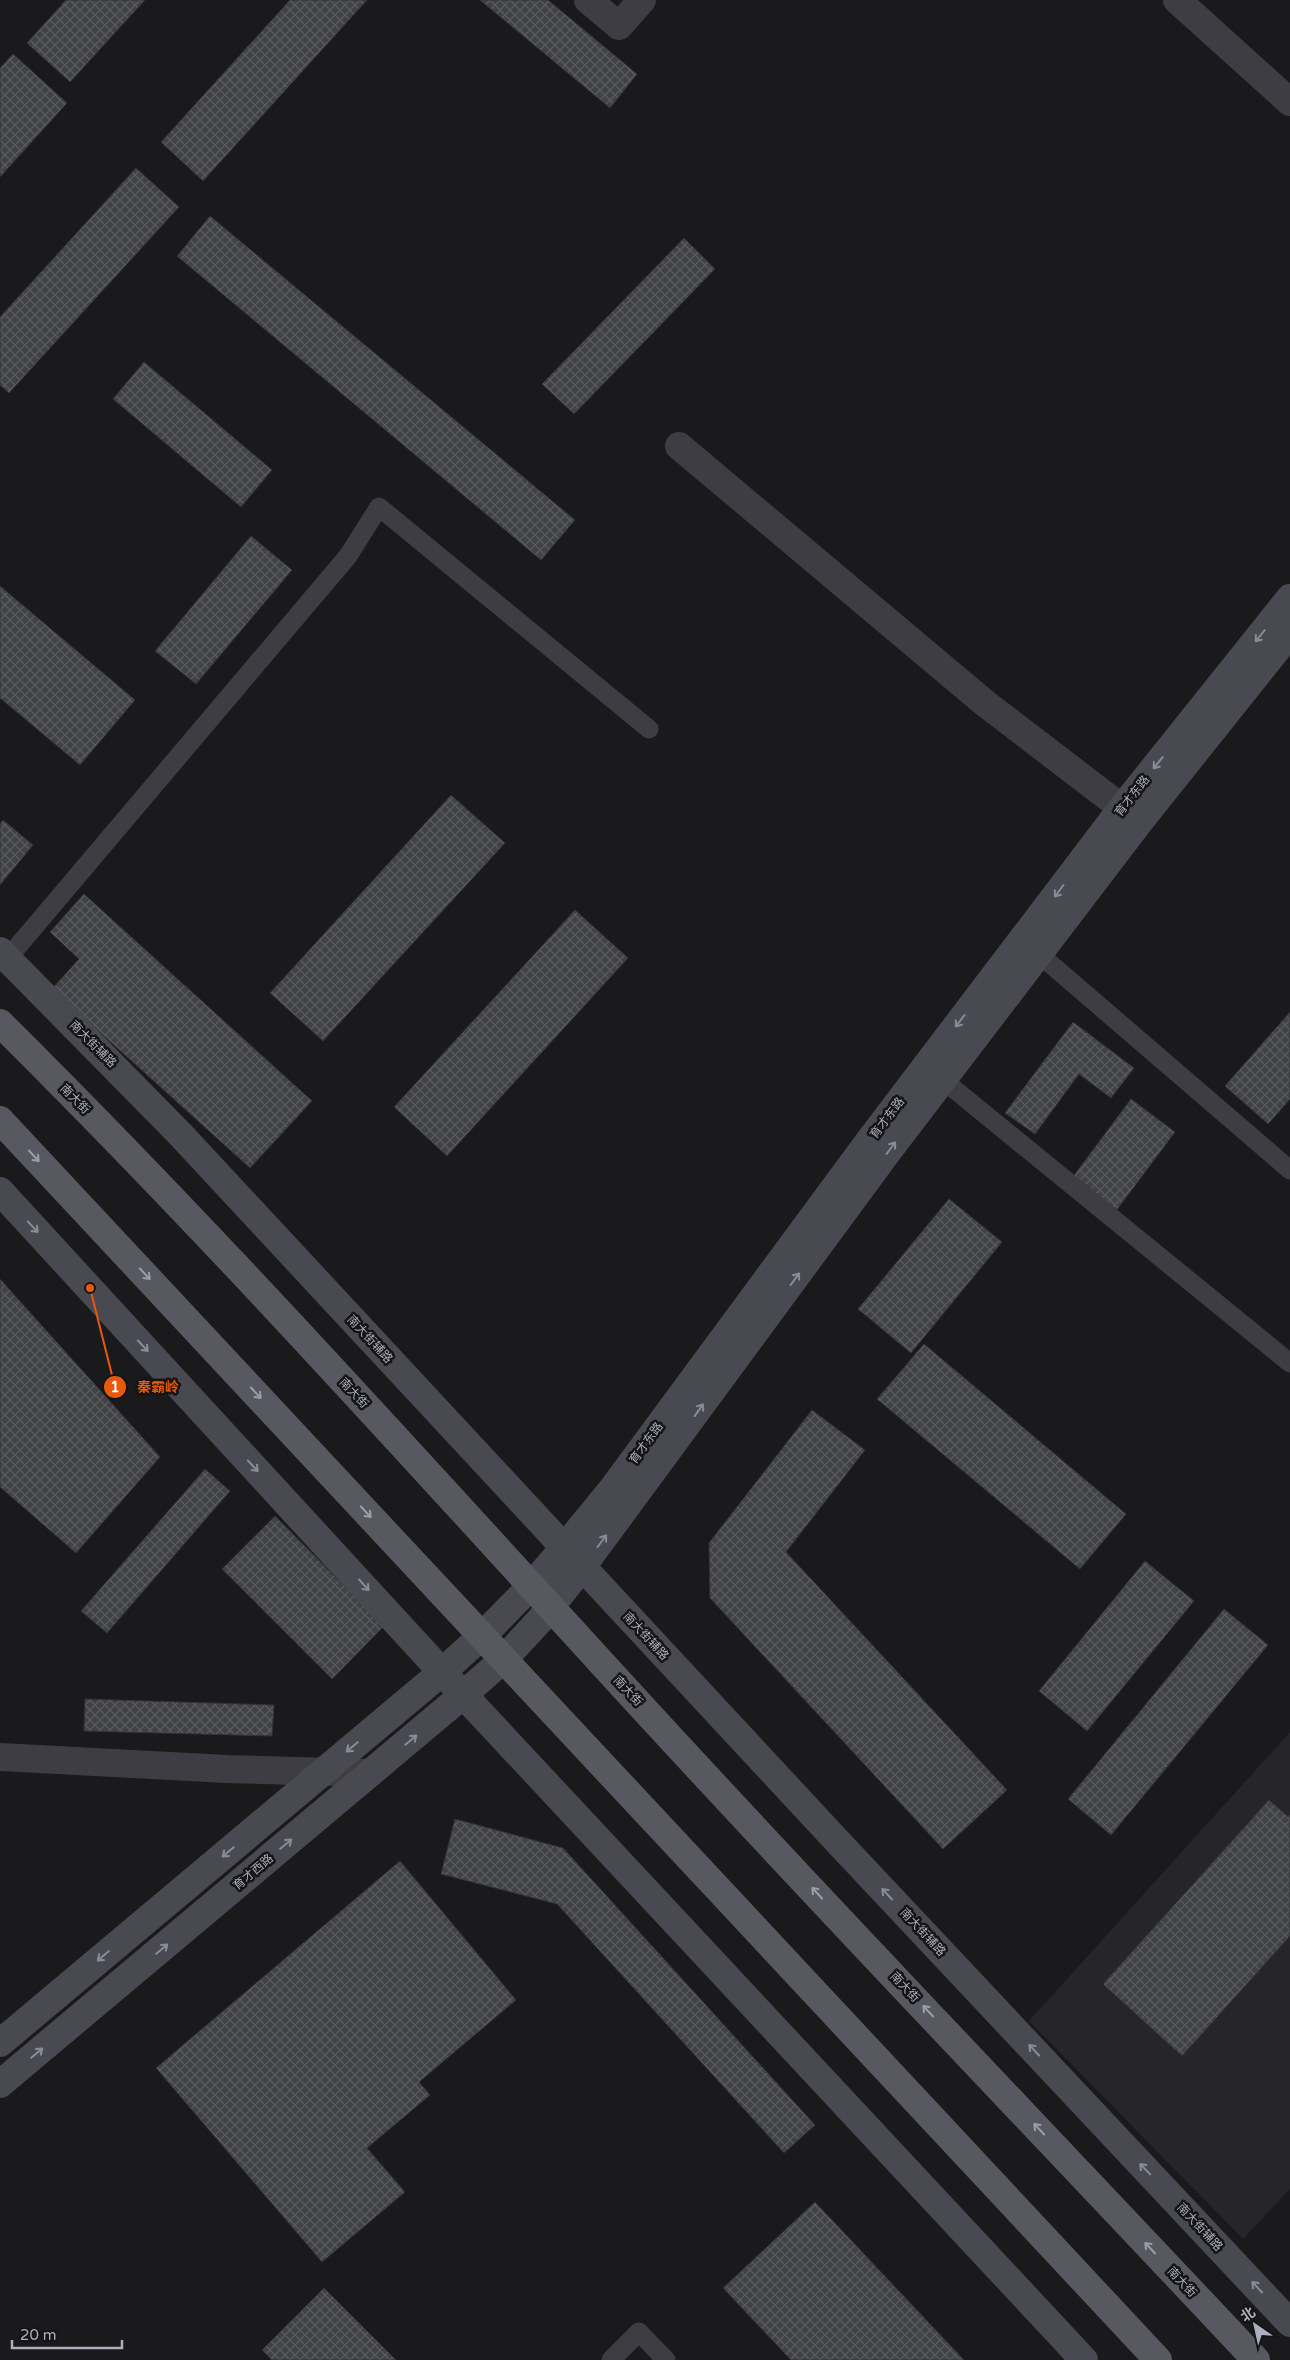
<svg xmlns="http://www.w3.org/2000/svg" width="1290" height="2360" viewBox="0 0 1290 2360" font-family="'Varela Round','Noto Sans SC',sans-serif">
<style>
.built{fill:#262629}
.building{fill:url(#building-cross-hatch);stroke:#343438}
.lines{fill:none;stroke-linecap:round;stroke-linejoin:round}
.lane{stroke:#3d3d43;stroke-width:19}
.street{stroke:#3d3d43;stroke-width:28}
.secondary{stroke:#494a51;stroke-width:28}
.primary{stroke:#575860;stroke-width:28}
.oneway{stroke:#898c97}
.oneway2{stroke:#9b9eaa}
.labels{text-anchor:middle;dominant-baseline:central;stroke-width:5;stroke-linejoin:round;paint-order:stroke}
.street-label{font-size:12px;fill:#acafbc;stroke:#151517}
.leader{fill:none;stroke:#e8590c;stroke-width:2}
.callout-dot{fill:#e8590c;stroke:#151517;stroke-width:2}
.mark-label{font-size:15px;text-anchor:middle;font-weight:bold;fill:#fff}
.callout-label{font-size:14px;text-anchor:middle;font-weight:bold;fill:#e8590c;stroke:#151517;stroke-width:5;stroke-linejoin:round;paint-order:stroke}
</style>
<defs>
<pattern id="building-cross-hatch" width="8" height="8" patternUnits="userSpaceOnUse" patternTransform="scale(1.25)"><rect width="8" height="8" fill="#414246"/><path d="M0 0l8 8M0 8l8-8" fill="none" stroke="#5a5b5f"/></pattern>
</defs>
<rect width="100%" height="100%" fill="#1a1a1c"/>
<!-- built -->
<polygon class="built" points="1290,1732 1290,2189 1243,2239 1029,2021"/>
<!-- building -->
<g class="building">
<polygon points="66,0 145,0 70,82 27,43"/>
<polygon points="290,0 367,0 203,181 161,142"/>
<polygon points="480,0 548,0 637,74 610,108"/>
<polygon points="13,54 67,103 0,177 0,68"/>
<polygon points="136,168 179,207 9,393 0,385 0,317"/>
<polygon points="210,216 575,520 541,560 177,256"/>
<polygon points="684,238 715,269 574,414 542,384"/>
<polygon points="144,362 272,470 241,507 113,399"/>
<polygon points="251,536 292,570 196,684 155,651"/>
<polygon points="0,586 135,700 80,765 0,698"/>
<polygon points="451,795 505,843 323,1041 270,993"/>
<polygon points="3,820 33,845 0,885 0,824"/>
<polygon points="84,894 312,1101 250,1168 52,989 79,959 50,932"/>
<polygon points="575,910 628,958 447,1156 394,1107"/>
<polygon points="1290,1012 1290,1099 1268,1124 1225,1086"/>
<polygon points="1073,1022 1134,1068 1111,1098 1079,1074 1035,1134 1005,1113"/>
<polygon points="1131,1099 1175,1132 1116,1211 1072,1178"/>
<polygon points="949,1199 1002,1242 911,1353 858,1309"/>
<polygon points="0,1279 160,1457 76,1553 0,1487"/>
<polygon points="924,1344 1126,1514 1080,1569 877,1399"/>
<polygon points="812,1410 865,1450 786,1552 1007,1790 943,1849 710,1598 709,1543"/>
<polygon points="205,1469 230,1491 107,1633 81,1611"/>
<polygon points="275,1516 384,1626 332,1679 222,1569"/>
<polygon points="1145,1561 1194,1601 1087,1731 1039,1691"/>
<polygon points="1224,1609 1268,1645 1111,1835 1068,1799"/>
<polygon points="85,1699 274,1705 272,1736 84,1731"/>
<polygon points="1269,1800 1288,1817 1290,1815 1290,1936 1182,2056 1103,1984"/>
<polygon points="455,1819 563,1848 815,2125 784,2153 557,1904 441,1874"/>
<polygon points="400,1861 516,2000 419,2082 430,2095 367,2148 405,2192 322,2262 156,2068"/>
<polygon points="815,2202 964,2360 791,2360 723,2288"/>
<polygon points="324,2288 396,2360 272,2360 262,2350"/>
</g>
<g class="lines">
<!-- lane -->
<g class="lane">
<polyline points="1039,954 1290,1170"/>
<polyline points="7,959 348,556 379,507 649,729"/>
<polyline points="943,1080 1290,1363"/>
<polyline points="611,2360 639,2332 666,2360"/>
</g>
<!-- street -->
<g class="street">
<polyline points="588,0 619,26 642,0"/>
<polyline points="1177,0 1290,102"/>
<polyline points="679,446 986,704 1122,808"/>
<polyline points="0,1757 227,1769 370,1773"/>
</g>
<!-- secondary -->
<g class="secondary">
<polyline points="0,951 181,1135 838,1842 1290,2323"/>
<polyline points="0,1191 442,1672 1084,2360"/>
<polyline points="0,2043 442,1672 482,1636 531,1586 564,1548 613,1488 869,1141 1122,808 1290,598"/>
<polyline points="0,2084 463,1695 504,1659 541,1619 582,1567 886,1154 1140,821 1290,633"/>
</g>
<!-- primary -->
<g class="primary">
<path d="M0,1023C218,1239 423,1468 631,1695C836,1919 1048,2138 1256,2360"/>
<polyline points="0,1120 1158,2360"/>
</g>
</g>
<!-- one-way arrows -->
<defs><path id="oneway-shaft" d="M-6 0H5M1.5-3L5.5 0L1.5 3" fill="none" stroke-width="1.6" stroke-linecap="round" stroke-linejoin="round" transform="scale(1.25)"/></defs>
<g class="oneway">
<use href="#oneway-shaft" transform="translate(1260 636) rotate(129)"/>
<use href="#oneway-shaft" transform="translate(1158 763) rotate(129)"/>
<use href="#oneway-shaft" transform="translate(1059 891) rotate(127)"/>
<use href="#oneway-shaft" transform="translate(960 1021) rotate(127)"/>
<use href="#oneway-shaft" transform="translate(891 1148) rotate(-53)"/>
<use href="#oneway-shaft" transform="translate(33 1227) rotate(47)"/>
<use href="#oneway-shaft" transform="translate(795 1279) rotate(-54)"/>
<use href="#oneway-shaft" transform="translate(143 1346) rotate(47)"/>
<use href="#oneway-shaft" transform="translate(699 1410) rotate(-54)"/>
<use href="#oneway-shaft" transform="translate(253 1466) rotate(47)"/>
<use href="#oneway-shaft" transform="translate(602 1541) rotate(-53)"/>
<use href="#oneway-shaft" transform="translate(364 1585) rotate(48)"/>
<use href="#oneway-shaft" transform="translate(411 1740) rotate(-40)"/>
<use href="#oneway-shaft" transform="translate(352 1747) rotate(140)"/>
<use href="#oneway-shaft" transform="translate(286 1844) rotate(-40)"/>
<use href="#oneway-shaft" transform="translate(228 1852) rotate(140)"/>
<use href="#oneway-shaft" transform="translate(887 1894) rotate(-133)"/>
<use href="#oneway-shaft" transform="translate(162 1949) rotate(-40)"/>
<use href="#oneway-shaft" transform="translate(103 1956) rotate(140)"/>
<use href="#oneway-shaft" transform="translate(1034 2050) rotate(-133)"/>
<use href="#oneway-shaft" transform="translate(37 2053) rotate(-40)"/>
<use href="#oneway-shaft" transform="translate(1145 2169) rotate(-134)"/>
<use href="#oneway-shaft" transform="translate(1257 2287) rotate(-133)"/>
</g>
<g class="oneway2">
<use href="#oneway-shaft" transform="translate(34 1156) rotate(47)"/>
<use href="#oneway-shaft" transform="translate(145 1274) rotate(47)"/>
<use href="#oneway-shaft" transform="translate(256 1393) rotate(47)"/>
<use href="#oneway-shaft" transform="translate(366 1512) rotate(47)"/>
<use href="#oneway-shaft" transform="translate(817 1893) rotate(-133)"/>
<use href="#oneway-shaft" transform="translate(928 2011) rotate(-133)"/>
<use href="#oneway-shaft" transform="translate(1039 2129) rotate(-133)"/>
<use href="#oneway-shaft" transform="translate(1150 2248) rotate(-133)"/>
</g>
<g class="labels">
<!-- street labels -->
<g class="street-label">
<text transform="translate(1132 796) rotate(-52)">育才东路</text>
<text transform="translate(93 1044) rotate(45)">南大街辅路</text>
<text transform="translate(75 1099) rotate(45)">南大街</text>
<text transform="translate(887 1118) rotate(-53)">育才东路</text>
<text transform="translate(370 1339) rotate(47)">南大街辅路</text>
<text transform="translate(354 1393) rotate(47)">南大街</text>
<text transform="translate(646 1443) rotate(-54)">育才东路</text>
<text transform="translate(646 1636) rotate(47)">南大街辅路</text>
<text transform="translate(628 1691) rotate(47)">南大街</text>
<text transform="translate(253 1872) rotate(-40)">育才西路</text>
<text transform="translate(923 1932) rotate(47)">南大街辅路</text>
<text transform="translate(905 1987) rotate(47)">南大街</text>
<text transform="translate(1200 2227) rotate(47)">南大街辅路</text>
<text transform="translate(1182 2282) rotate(47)">南大街</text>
</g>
</g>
<!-- callouts -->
<path class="leader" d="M90 1288L115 1387"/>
<g class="callout-dot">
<circle cx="90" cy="1288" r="5"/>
<circle cx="115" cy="1387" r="12"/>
</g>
<g class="mark-label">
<text x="115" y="1392">1</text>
</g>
<g class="callout-label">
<text x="158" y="1392">秦霸岭</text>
</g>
<!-- north arrow -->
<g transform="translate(1255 2325) rotate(326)" stroke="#151517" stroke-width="4" paint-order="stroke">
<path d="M0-4L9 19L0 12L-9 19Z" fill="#acafbc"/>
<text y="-8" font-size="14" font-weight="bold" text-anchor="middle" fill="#acafbc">北</text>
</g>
<!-- scale -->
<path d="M12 2340v8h110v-8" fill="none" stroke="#acafbc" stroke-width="2.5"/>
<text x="20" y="2340" font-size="15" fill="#acafbc" stroke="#151517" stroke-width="4" paint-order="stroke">20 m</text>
</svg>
